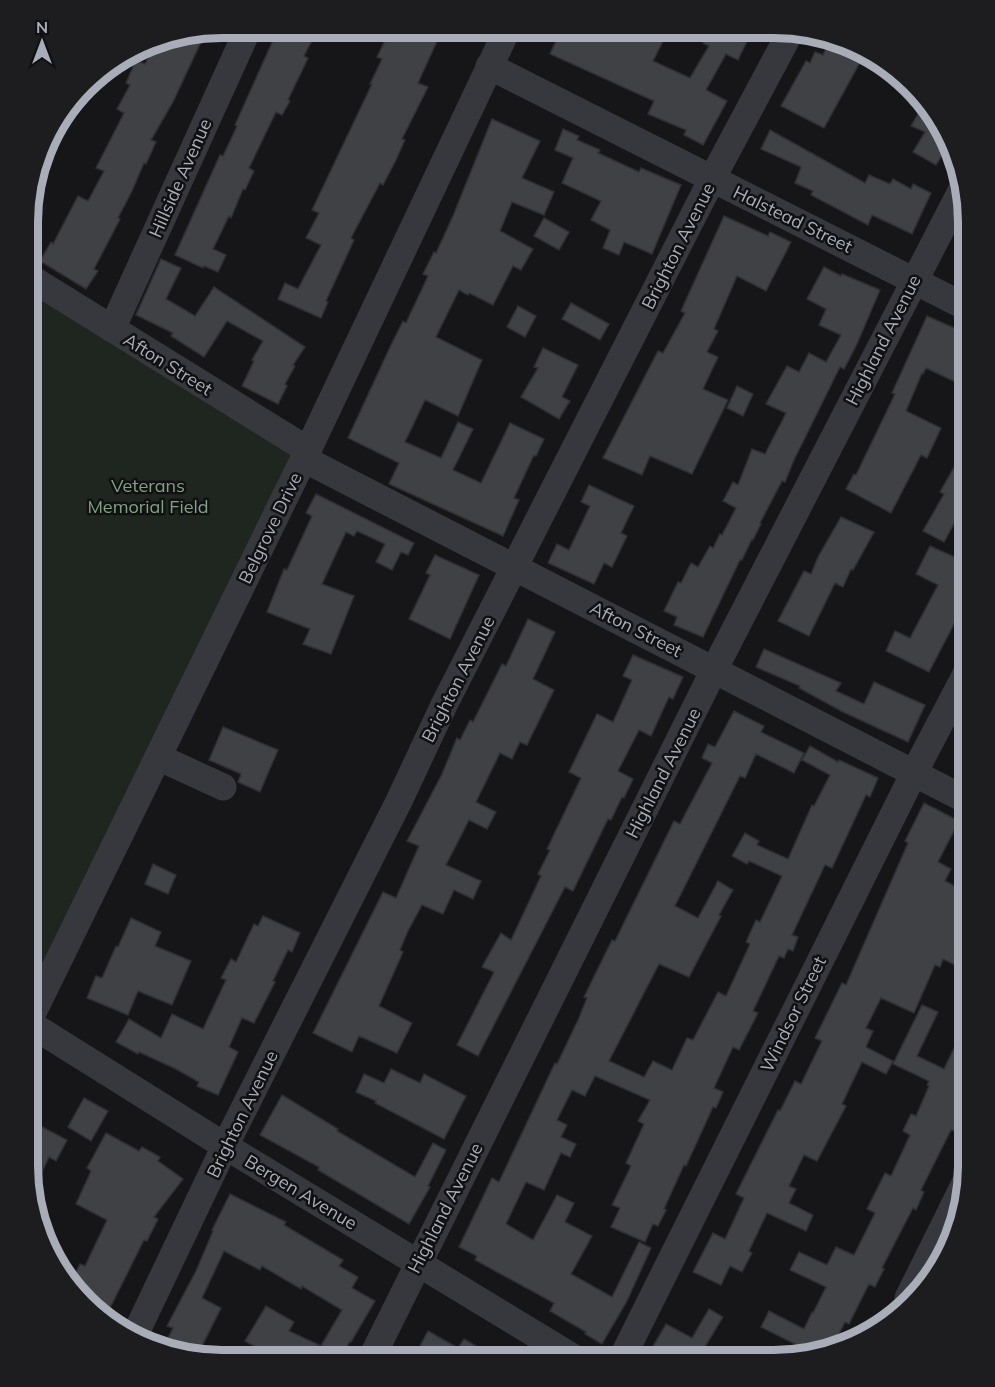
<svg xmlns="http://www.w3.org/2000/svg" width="995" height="1387" viewBox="0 0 995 1387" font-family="Mulish,sans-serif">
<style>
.park{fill:#1e261f}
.building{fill:#404145;stroke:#303034;stroke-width:1.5}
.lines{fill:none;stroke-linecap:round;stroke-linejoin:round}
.minor{stroke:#37383d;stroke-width:27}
.labels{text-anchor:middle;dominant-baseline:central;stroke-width:5;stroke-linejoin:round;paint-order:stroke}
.street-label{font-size:18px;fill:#a8adb8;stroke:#111113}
.park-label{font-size:18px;fill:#7fa381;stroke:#111113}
.rim{fill:none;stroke:#a8adb8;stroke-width:8}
</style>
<rect width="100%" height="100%" fill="#161618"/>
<!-- park -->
<polygon class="park" points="29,278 302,447 27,1031"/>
<!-- building -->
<g class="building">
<polygon points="279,27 319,27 304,56 308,58 288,100 290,101 282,115 276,112 249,168 254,171 245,190 243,189 231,218 229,216 213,249 226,255 218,272 204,266 203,268 175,255 220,155 223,156 237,126 235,125"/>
<polygon points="391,28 443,28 418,83 428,87 402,139 405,140 396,160 383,185 380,183 351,238 354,240 326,301 328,302 321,318 278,299 285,283 298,289 321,245 306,238 319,213 312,210 372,84 370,84 382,59 377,57"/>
<polygon points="562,28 651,28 666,35 653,61 690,78 709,46 703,43 710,28 722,28 747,41 738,60 726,54 706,90 727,101 703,145 684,135 686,130 648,114 654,101 550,54"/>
<polygon points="207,29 173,102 151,140 156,142 146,164 144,163 132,191 118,218 120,219 94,269 98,271 86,289 40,261 51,242 53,244 78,196 88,201 104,171 96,168 124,113 117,109 130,85 126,83 136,60 145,64 159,37"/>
<polygon points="829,41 864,55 824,128 781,106 806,61 810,63 815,52 823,55"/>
<polygon points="921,109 930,114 948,136 950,143 936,165 913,152 925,132 911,126"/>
<polygon points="492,119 540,141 522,178 554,192 544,215 512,202 500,231 533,249 521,270 513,266 493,305 469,293 468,295 459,290 436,337 482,360 458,416 425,400 405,442 441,458 458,422 473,429 453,470 481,483 510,423 544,439 536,456 534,455 514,498 519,500 503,536 389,484 399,463 348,438 391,345 403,321 406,323 428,276 423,274 434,252 436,253 453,216"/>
<polygon points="563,129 579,136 577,140 600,150 598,153 639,172 641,168 681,185 652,254 624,242 619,255 603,248 610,230 591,220 601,201 562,183 573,158 555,150"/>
<polygon points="770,130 865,183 869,175 890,184 893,179 911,189 913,184 931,193 912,234 872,215 868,225 811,195 813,191 795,183 801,167 761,149"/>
<polygon points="724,216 768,236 770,232 791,242 766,291 737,276 714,329 718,331 707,352 718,357 703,389 728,400 692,474 650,456 642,475 603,458 658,351 663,353 685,313 681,311"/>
<polygon points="544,218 569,232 559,250 534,236"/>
<polygon points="161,259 181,268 166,299 195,316 214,287 305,347 293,365 295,366 285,384 287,386 278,404 242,386 254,361 252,360 263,341 227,321 204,357 171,336 173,333 136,315"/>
<polygon points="824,267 841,276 842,274 880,290 857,344 844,369 840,367 794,460 785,482 782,481 760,523 761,524 753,540 752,539 742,560 740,560 703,637 674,625 677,617 664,611 678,582 681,583 691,563 698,567 710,546 713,548 720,534 722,535 736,508 723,501 733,482 738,485 752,449 765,454 786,413 766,404 787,366 799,372 809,353 826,362 841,335 819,325 826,309 807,299"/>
<polygon points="571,303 609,324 600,340 562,319"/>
<polygon points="518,306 536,316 525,337 507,327"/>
<polygon points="927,316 968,334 968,372 962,385 926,368 923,374 922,373 906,411 941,428 927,458 921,455 891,513 846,489 854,474 856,475 895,394 892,393"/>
<polygon points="543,348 578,365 562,397 570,401 559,419 521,397 538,368 534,367"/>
<polygon points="737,386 753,394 743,416 727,408"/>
<polygon points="968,443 968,527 955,522 944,542 923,531 944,494 940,492"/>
<polygon points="589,485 634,506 621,533 627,536 612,567 604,563 594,584 548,563 557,544 569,550 590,506 581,502"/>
<polygon points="316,494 414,543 408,555 401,552 392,570 376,562 385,544 357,531 354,536 346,532 322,584 354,596 331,654 303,644 310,629 267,612 284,569 287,570 312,516 306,513"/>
<polygon points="841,517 874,532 853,570 851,569 843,587 835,583 809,636 778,621 804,571 811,574 818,557"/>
<polygon points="930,546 968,563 968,597 929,672 886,651 895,631 910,638 938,585 916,574"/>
<polygon points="435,555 479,575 450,639 409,619 430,575 426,573"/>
<polygon points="528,619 555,632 533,679 554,690 527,745 520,742 512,759 500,753 476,802 496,812 487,829 469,820 446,865 481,881 473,899 454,890 443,914 422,905 408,931 400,950 403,952 379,1006 412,1023 397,1053 359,1036 352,1052 313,1033 383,892 396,898 419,846 407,841 442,774 457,738 460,740 470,720 473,722 502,664 506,666"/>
<polygon points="764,649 841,683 836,691 864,704 874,682 925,705 908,742 843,712 799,688 800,686 756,667"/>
<polygon points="633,655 683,677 673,699 669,697 651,736 639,730 618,771 633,779 624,798 622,797 611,820 608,819 573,891 565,887 478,1056 457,1045 494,972 482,967 501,933 511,940 541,876 538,874 550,850 547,849 581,778 569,772 597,714 613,722 632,680 623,676"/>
<polygon points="734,711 764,726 761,732 804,753 794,773 756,754 745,778 740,776 675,906 698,918 718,881 733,890 719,915 721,916 689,977 659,964 609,1061 644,1077 653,1061 672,1070 687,1038 693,1040 718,992 726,996 750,944 746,942 756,920 760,922 782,876 749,861 747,864 732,856 745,833 759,841 757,845 788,859 812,805 814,806 830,775 802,760 810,746 838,762 839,760 878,778 870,797 866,795 832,868 825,865 792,935 798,937 793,951 788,949 784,958 779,956 753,1011 758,1013 739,1050 733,1047 714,1088 723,1092 716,1108 713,1107 686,1166 684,1165 664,1209 666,1210 658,1226 653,1224 645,1242 611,1227 620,1208 612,1205 631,1166 626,1163 644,1124 638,1121 650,1100 595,1076 585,1096 572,1090 557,1120 567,1125 561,1137 576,1144 570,1157 561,1153 544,1190 526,1182 506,1224 533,1240 557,1195 574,1203 565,1222 592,1236 571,1274 612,1297 639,1242 651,1248 627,1301 602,1344 585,1334 586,1332 550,1311 554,1303 475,1260 477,1256 459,1247 492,1178 499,1182 555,1063 557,1064 579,1018 587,998 584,997 612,940 615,941 674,821 680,824 712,763 702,758 708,744 715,747"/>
<polygon points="223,727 278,750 260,792 238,782 241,774 209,760"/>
<polygon points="924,803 959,821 938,862 951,869 945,881 968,893 968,971 943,959 940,967 935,965 914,1013 881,998 866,1028 873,1031 866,1047 893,1061 886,1074 862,1062 842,1104 846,1106 817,1161 804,1155 789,1186 796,1189 789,1203 813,1215 806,1231 767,1213 749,1251 752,1253 742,1272 730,1266 721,1285 693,1272 713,1233 725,1239 744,1198 736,1194 778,1110 780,1111 795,1081 801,1084 822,1041 815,1038 842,983 846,985 908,843 905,841"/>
<polygon points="153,864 176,875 168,894 145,884"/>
<polygon points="263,916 300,933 292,952 288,950 273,981 275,982 254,1023 242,1018 229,1047 238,1052 218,1095 197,1086 199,1082 176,1069 139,1052 138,1054 116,1042 129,1019 161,1038 172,1014 203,1029 226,980 221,978 231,959 236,962 254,924 258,926"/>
<polygon points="131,918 161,932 155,946 191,961 172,1005 138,991 128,1015 87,998 96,976 102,978 116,946 118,947"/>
<polygon points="922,1005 938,1012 917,1056 944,1069 968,1019 968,1100 954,1131 951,1130 921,1190 924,1192 916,1210 913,1208 882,1268 884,1269 875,1287 869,1284 849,1324 845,1322 833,1346 794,1355 799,1346 761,1327 769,1311 804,1329 812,1312 813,1313 826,1287 790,1270 799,1252 827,1265 836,1247 854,1255 875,1213 867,1209 885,1173 891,1176 910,1135 903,1131 911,1114 916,1116 929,1086 927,1085 929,1081 893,1064"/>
<polygon points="391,1069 420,1083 424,1074 466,1096 444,1139 375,1103 376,1101 356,1092 364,1074 384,1083"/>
<polygon points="282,1095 338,1129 337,1131 415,1177 433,1143 446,1150 428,1186 430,1187 409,1224 318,1170 319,1167 260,1135"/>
<polygon points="84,1098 108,1111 91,1141 68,1127"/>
<polygon points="27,1119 67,1140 56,1161 49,1157 33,1191 27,1166"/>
<polygon points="106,1133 139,1151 142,1147 160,1157 158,1161 183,1179 154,1217 158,1219 147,1241 144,1240 105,1318 72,1280 80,1264 85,1266 107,1220 76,1204 91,1171 87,1168"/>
<polygon points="230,1194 286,1222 284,1225 343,1260 339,1266 358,1277 352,1288 375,1301 351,1342 350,1341 342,1356 348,1359 276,1359 245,1341 266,1306 294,1322 289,1331 321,1346 342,1310 302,1286 301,1289 262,1266 260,1270 224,1251 202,1298 221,1308 196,1358 164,1346 173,1328 167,1326 196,1271 213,1231 212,1230"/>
<polygon points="709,1309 723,1317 697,1360 645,1360 666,1324 692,1338"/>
<polygon points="428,1331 458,1348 464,1339 498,1359 413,1359"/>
</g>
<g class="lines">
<!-- minor -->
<g class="minor">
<polyline points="489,66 968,308"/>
<polyline points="29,277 308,450"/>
<polyline points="112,329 249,27"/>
<polyline points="304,459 968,801"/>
<polyline points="158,757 223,787"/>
<polyline points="27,1022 225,1146 576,1359"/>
<polyline points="27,1025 308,450 508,28"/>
<polyline points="908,1298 968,1177"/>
<polyline points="135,1335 225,1146 399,801 444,705 712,179 792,29"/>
<polyline points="371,1359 714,670 961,191"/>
<polyline points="621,1360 914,773 968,670"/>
</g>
</g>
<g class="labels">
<!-- street labels -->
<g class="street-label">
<text transform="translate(180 178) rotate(-66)">Hillside Avenue</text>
<text transform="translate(793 219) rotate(26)">Halstead Street</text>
<text transform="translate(678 246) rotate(-63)">Brighton Avenue</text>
<text transform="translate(883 340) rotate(-63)">Highland Avenue</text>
<text transform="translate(168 364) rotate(32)">Afton Street</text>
<text transform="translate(270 528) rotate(-64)">Belgrove Drive</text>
<text transform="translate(636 629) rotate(27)">Afton Street</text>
<text transform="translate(458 679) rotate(-63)">Brighton Avenue</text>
<text transform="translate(663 773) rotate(-63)">Highland Avenue</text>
<text transform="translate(793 1014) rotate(-64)">Windsor Street</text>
<text transform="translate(242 1114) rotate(-64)">Brighton Avenue</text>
<text transform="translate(301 1192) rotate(31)">Bergen Avenue</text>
<text transform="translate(445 1208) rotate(-63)">Highland Avenue</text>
</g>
<!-- park labels -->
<g class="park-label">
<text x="148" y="485">Veterans<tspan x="148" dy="21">Memorial Field</tspan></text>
</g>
</g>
<!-- crop -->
<path d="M0 0H995V1387H0ZM222 38H774A184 184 0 0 1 958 222V1166A184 184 0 0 1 774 1350H222A184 184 0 0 1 38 1166V222A184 184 0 0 1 222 38Z" fill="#1d1d20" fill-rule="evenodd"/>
<path class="rim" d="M222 38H774A184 184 0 0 1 958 222V1166A184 184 0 0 1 774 1350H222A184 184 0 0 1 38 1166V222A184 184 0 0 1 222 38Z"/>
<!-- north arrow -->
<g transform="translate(42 42)" stroke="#111113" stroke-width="4.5" paint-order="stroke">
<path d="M0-4.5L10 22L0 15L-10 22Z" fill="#a8adb8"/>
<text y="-9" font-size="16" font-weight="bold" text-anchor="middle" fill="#a8adb8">N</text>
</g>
</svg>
